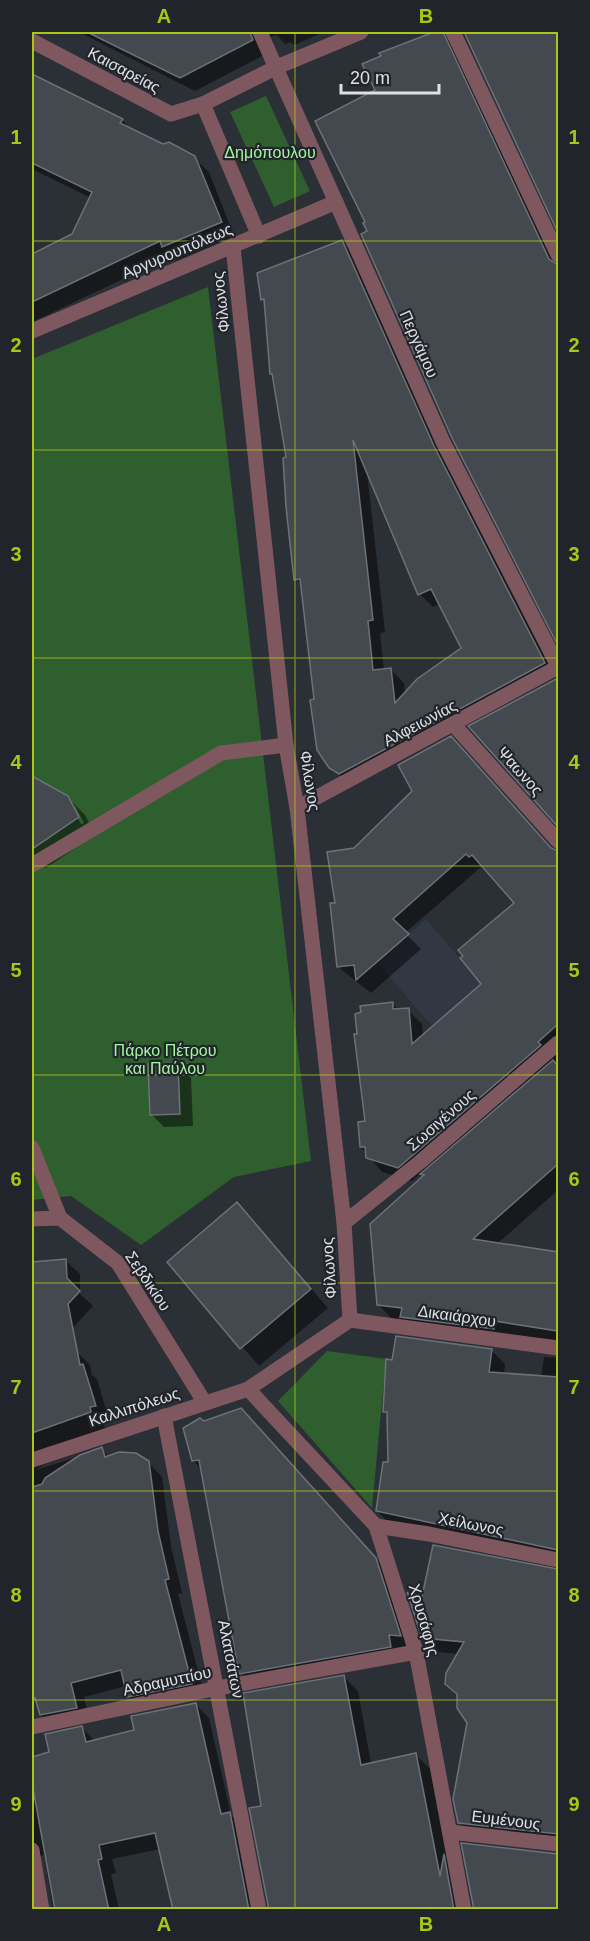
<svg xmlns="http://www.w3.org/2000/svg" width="590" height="1941" viewBox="0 0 590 1941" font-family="Arial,sans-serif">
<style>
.built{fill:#313844}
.green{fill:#305f2f}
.shadow{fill:#0007;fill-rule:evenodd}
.building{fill:#44484f;stroke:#6d7279;stroke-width:1.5;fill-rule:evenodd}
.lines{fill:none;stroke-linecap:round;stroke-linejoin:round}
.pedestrian{stroke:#7f585f;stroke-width:15}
.minor{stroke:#7f585f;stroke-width:15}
.grid{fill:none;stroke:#abc616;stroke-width:1.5;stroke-opacity:0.55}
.labels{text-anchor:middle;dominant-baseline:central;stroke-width:4.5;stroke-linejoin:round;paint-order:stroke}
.street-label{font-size:16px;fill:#dde0e4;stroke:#21252b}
.park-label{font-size:16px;fill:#a1f79d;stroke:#21252b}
.neatline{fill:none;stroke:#abc616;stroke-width:2}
.grid-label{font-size:20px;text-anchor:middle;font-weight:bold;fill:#abc616}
</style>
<rect width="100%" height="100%" fill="#2b2f36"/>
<!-- built -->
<polygon class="built" points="426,919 534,1045 484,1087 377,962"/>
<!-- green -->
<g class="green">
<polygon points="266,96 310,191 274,207 230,112"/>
<polygon points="208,287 311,1161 234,1177 141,1245 71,1196 32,1200 32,359"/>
<polygon points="327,1351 386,1359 372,1508 278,1401"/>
</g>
<!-- shadow -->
<g class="shadow">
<polygon points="79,32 324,32 294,45 291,42 285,44 277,35 269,37 266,54 195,91"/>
<polygon points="463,32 558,32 558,230"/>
<polygon points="444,36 457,50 558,266 558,645 453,437 369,232 377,90"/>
<polygon points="32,74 122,120 133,131 194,158 209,172 234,236 177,260 172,256 32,322 32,255 73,236 91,198 32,169"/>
<path d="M342,242L355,255L447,461L557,676L353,786L330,767L316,701L303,586L296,579L288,459L271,374L266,303L262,299ZM367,473L420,594L433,607L440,603L463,648L405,695L404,683L391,670L384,671L380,633L385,632Z"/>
<polygon points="558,680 558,825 471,727"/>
<path d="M32,778L67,797L85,815L95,835L46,868L32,860ZM71,806H75L84,823L81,824Z"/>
<polygon points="553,851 558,851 558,1190 497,1244 558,1253 558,1348 392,1319 378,1304 425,1177 421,1173 412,1181 382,1172 361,1147 392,1003 399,1010 408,1010 422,1024 423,1036 483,984 516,903 486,868 484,870 481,867 405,933 421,949 371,993 338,967 336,905 329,853"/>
<polygon points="178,1065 191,1078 193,1126 164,1127 151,1114"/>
<polygon points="237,1204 328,1308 259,1366 169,1262"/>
<polygon points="65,1260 80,1274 80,1294 93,1306 67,1334 59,1325 32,1328 32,1264"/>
<polygon points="491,1350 505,1364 504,1375 541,1378 544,1357 558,1358 558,1560 391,1525 377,1511 390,1464 389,1416 384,1411"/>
<polygon points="76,1351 90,1365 92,1375 97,1379 109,1420 103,1422 110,1443 43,1465 36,1470 102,1449 109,1457 148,1462 162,1477 171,1546 182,1593 178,1594 205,1698 143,1711 128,1696 126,1686 84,1697 90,1722 56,1729 41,1715 39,1705 32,1697 32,1371"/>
<polygon points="203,1422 255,1424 277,1447 275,1449 390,1574 414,1650 255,1687 241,1673 202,1470 193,1460"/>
<polygon points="558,1570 558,1846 473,1837 459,1822 468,1723 459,1696 446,1684 459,1654 438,1652 423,1638 421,1608"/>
<polygon points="344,1677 358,1691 371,1764 416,1755 430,1769 447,1859 465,1910 270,1910 263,1807"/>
<polygon points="195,1704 209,1718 231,1815 244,1828 260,1910 166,1910 174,1908 160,1849 112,1859 116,1873 111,1874 119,1910 53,1910 44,1855 40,1856 43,1910 32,1910 32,1758 51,1754 82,1728 95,1741 136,1731"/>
<polygon points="557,1855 558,1910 475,1910"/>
</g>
<!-- building -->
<g class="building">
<polygon points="87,32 250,32 253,40 180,78"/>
<polygon points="434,32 443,32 549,259 558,265 558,646 452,438 361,234 367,231 363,223 365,222 315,121 375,90 362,64 381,56 379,53"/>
<polygon points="464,32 558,32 558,233"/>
<polygon points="32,74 123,119 120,123 163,144 169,142 195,156 222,222 162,247 160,241 32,302 32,254 72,234 92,192 32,163"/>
<path d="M342,240L434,446L545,663L339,774L329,768L317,750L310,700L314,699L300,579L294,580L286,507L283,458L286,457L272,374H270L264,299L261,300L257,273ZM353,440L418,595L431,589L461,648L417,679L395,703L391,668L373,670L368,621L373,620Z"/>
<polygon points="558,678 558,827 468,726"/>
<polygon points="451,736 551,848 558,851 558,1024 538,1042 541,1045 398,1168 366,1158 365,1147 360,1147 358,1122 365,1121 354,1034 357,1034 355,1014 361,1012 360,1006 393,1002 393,1009 409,1008 412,1044 481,984 460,958 463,956 458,950 514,903 472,855 469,857 466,854 393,919 409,934 356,980 354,965 337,967 330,903 335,903 327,852 354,848 412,791 398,765"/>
<polygon points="32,776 68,796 79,817 32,849"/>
<polygon points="553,1060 558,1066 558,1164 473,1239 558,1252 558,1331 494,1321 494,1329 400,1317 402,1308 377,1305 370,1224 424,1175 420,1174"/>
<polygon points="178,1063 180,1114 150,1115 148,1064"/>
<polygon points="237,1202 311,1289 240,1349 167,1262"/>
<polygon points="66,1259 67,1278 80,1291 68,1304 80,1365 83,1364 96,1406 90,1407 91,1412 32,1433 32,1262"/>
<polygon points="396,1336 492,1349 489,1372 558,1377 558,1550 376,1511 383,1462 388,1462 387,1412 383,1412 386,1359 392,1360"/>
<polygon points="241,1408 376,1558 401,1636 389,1635 391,1647 239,1674 199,1460 192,1461 183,1428 200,1418 204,1421"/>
<polygon points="102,1447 105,1457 119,1452 136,1453 149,1461 158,1531 169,1579 165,1580 192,1684 127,1697 121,1670 71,1683 77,1708 40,1715 35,1698 32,1699 32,1487 42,1484 45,1478 80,1455"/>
<polygon points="433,1545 558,1569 558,1834 458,1823 453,1799 467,1723 457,1708 457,1694 445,1684 446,1673 464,1642 422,1638 407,1592 420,1606"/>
<polygon points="344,1675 361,1765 416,1753 440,1876 444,1854 454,1910 269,1910 249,1808 261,1806 243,1693"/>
<polygon points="196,1703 221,1814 230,1812 249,1910 173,1910 155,1833 99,1845 102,1859 98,1860 109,1910 55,1910 32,1783 32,1757 49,1752 45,1734 82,1726 86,1742 134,1730 131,1716"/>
<polygon points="461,1843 558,1854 558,1910 474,1910"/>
</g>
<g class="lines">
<!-- pedestrian -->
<polyline class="pedestrian" points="259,236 203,104 277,67"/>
<!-- minor -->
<g class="minor">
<polyline points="260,32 443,442 558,666"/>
<polyline points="453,32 558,255"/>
<polyline points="32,41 171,114 203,104"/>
<polyline points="277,67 361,32"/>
<polyline points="233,247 286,745 297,808 344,1223 350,1320"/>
<polyline points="32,331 336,202"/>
<polyline points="454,725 558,841"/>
<polyline points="297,808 558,667"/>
<polyline points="32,865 221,753 286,745"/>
<polyline points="32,1148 60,1218"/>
<polyline points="32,1219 60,1218 118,1263 205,1403"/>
<polyline points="344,1223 420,1162 558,1043"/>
<polyline points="350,1320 558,1348"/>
<polyline points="248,1389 376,1526 416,1652 464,1910"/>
<polyline points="164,1416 259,1910"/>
<polyline points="32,1460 248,1389 350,1320"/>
<polyline points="376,1526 429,1534 558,1560"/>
<polyline points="32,1727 218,1688 416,1652"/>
<polyline points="450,1832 558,1844"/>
<polyline points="32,1850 42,1910"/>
</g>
</g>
<!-- grid -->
<path class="grid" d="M295,32V1910M32,241H558M32,450H558M32,658H558M32,866H558M32,1075H558M32,1283H558M32,1491H558M32,1700H558"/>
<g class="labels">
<!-- street labels -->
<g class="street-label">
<text transform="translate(124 70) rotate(28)">Καισαρείας</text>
<text transform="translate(177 251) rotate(-23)">Αργυρουπόλεως</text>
<text transform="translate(221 302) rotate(-96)">Φίλωνος</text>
<text transform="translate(419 344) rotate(66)">Περγάμου</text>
<text transform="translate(420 723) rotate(-28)">Αλφειωνίας</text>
<text transform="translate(520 771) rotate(48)">Ψαωνος</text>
<text transform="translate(310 781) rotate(81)">Φίλωνος</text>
<text transform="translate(441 1120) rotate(-41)">Σωσιγένους</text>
<text transform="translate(329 1268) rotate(-94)">Φίλωνος</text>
<text transform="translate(148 1281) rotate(56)">Σεβδικίου</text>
<text transform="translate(457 1316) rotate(8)">Δικαιάρχου</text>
<text transform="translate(134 1407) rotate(-18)">Καλλιπόλεως</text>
<text transform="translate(471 1524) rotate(11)">Χείλωνος</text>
<text transform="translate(424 1620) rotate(74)">Χρυσάφης</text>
<text transform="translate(231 1659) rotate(79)">Αλατσάτων</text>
<text transform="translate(167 1681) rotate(-12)">Αδραμυττίου</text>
<text transform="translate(506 1820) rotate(7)">Ευμένους</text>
</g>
<!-- park labels -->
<g class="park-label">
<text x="270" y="152">Δημόπουλου</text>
<text x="165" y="1050">Πάρκο Πέτρου<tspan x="165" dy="18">και Παύλου</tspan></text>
</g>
</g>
<!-- border -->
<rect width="590" height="1941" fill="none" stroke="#21252b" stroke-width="66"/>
<!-- scale -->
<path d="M341 84v9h98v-9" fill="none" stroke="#dde0e4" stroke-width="3"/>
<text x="350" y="84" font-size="18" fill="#dde0e4" stroke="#21252b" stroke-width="4.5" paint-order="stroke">20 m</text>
<rect x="33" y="33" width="524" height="1875" class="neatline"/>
<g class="grid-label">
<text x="164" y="23">A</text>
<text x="426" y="23">B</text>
<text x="16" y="144">1</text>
<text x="574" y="144">1</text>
<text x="16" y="352">2</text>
<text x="574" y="352">2</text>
<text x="16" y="561">3</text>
<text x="574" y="561">3</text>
<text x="16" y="769">4</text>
<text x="574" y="769">4</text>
<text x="16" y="977">5</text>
<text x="574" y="977">5</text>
<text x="16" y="1186">6</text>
<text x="574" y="1186">6</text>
<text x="16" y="1394">7</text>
<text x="574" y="1394">7</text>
<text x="16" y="1602">8</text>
<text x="574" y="1602">8</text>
<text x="16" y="1811">9</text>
<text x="574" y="1811">9</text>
<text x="164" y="1931">A</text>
<text x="426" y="1931">B</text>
</g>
</svg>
